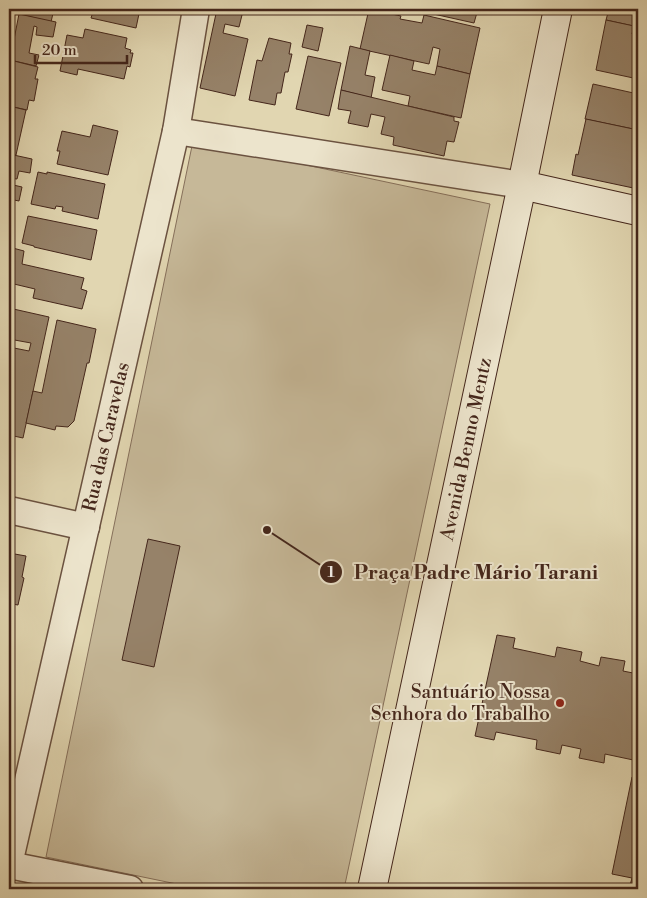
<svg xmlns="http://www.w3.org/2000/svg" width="647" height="898" viewBox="0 0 647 898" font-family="'Libre Bodoni',serif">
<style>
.green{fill:#c6b898;stroke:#856f5a}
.building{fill:#968269;stroke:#44261b}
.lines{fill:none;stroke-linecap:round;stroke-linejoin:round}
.street-casing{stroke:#6b5240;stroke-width:29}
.secondary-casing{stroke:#44261b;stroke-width:30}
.street{stroke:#ece4cc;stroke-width:26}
.secondary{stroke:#ece4cc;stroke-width:28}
.poi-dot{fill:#8f2418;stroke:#ece4cc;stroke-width:2}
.labels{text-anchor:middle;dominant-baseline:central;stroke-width:4;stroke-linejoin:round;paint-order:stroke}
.street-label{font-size:19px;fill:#44261b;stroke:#ece4cc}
.poi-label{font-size:19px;fill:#44261b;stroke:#ece4cc;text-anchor:end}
.leader{fill:none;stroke:#44261b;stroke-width:2}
.callout-dot{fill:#44261b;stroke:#ece4cc;stroke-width:2}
.mark-label{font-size:15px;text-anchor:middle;font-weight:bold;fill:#fff}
.callout-label{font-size:20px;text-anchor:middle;font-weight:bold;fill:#44261b;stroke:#ece4cc;stroke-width:4;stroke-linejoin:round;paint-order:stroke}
</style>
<rect width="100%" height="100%" fill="#e1d6b1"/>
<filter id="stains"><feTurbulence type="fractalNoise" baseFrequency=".004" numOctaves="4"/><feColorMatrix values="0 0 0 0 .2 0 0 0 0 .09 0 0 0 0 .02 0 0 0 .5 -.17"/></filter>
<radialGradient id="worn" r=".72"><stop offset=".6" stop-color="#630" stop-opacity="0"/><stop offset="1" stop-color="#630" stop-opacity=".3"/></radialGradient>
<!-- green -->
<polygon class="green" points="193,141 490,204 344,889 201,889 46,857"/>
<!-- building -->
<g class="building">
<polygon points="20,9 54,9 51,22 19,14"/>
<polygon points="94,9 140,9 136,28 91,18"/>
<polygon points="217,9 232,9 243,11 239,27 225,24 223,33 248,39 235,96 200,88"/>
<polygon points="369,9 401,16 400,19 422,23 424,15 480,28 470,74 437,66 440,49 433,47 429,64 360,49"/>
<polygon points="420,9 478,9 474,23 420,11"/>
<polygon points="609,9 638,9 638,27 606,20"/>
<polygon points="19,14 56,22 53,37 36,35 37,27 34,26 29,53 39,55 36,66 10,60"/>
<polygon points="606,20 634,26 632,34 638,35 638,79 596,70"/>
<polygon points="307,25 323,28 318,51 302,47"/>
<polygon points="85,29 127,38 125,48 131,50 130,53 133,53 130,67 127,66 124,79 78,69 77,75 60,71 67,35 83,38"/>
<polygon points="269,38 291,43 289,54 292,54 288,72 285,72 281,93 277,93 275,105 249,100 257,60 262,61"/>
<polygon points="350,46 370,51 365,75 375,77 371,98 341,90"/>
<polygon points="390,55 414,61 412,70 435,75 437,66 470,74 461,118 408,106 410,96 382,90"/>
<polygon points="308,56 341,63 329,116 296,109"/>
<polygon points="10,60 38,67 35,79 38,79 34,101 29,100 27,110 9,106 9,81 13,82 14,76 9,75"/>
<polygon points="593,84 638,94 638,130 585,119"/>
<polygon points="341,90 454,117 454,121 459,122 454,142 447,141 444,156 393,145 394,137 381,134 385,117 371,114 368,127 348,123 351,111 338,109"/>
<polygon points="9,106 26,110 16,155 9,154"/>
<polygon points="586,119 638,130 638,189 572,175 576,154 578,155"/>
<polygon points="93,125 118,131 108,175 57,164 60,151 57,151 62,131 90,137"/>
<polygon points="9,154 32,159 30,173 19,171 17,179 9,178"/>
<polygon points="38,172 47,174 47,172 105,184 98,219 62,211 63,207 56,206 55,209 31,204"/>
<polygon points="9,184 22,187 19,201 9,199"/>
<polygon points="28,216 97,230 91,260 34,247 34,246 22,243"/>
<polygon points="9,247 24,251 22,264 84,278 81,289 87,291 82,309 33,298 35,289 14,284 12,294 9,293"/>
<polygon points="9,308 49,317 23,438 9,435 9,347 29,351 31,343 9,339"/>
<polygon points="57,320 96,329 89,363 87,363 74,421 68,427 56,426 55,430 26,423 33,391 42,393"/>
<polygon points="148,539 180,546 154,667 122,660"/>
<polygon points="9,553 26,556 22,577 24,578 18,605 12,604 9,620"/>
<polygon points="497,635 515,638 513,648 555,657 557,647 582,652 580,661 599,666 601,657 625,661 623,671 638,674 638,761 605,754 604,763 579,758 581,749 562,745 560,754 536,749 537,740 496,732 494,740 475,736"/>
<polygon points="632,777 638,779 638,889 629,889 632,878 612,874"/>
</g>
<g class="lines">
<!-- street casing -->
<g class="street-casing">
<g id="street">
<polyline points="176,131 522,185"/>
<polyline points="9,510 86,527"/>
<polyline points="9,864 176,131 196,9"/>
<polyline points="9,865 130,889"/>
</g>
</g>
<!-- secondary casing -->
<g class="secondary-casing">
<g id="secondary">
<polyline points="522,185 638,211"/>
<polyline points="372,889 522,185 558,9"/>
</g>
</g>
<!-- street -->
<use href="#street" class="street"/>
<!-- secondary -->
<use href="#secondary" class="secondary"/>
</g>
<!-- markers -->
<circle class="poi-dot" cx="560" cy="703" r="5"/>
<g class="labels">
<!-- street labels -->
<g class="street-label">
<text transform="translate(106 437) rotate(-77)">Rua das Caravelas</text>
<text transform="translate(466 449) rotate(-78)">Avenida Benno Mentz</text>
</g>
<!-- poi labels -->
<g class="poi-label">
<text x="550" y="692">Santuário Nossa<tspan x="550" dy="22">Senhora do Trabalho</tspan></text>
</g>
</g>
<!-- callouts -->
<path class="leader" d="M267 530L331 572"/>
<g class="callout-dot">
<circle cx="267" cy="530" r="5"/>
<circle cx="331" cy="572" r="12"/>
</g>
<g class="mark-label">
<text x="331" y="577">1</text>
</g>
<g class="callout-label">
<text x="476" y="579">Praça Padre Mário Tarani</text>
</g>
<!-- margin -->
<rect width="647" height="898" fill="none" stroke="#e1d6b1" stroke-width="30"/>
<rect x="10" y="10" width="627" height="878" fill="none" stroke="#44261b" stroke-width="2.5"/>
<rect x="15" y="15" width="617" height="868" fill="none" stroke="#44261b"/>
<!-- scale -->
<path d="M35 55v8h92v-8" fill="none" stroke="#44261b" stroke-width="2.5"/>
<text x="42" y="55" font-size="15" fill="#44261b" stroke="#ece4cc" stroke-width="4" paint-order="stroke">20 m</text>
<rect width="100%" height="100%" filter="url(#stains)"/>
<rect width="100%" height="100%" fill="url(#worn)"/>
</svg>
